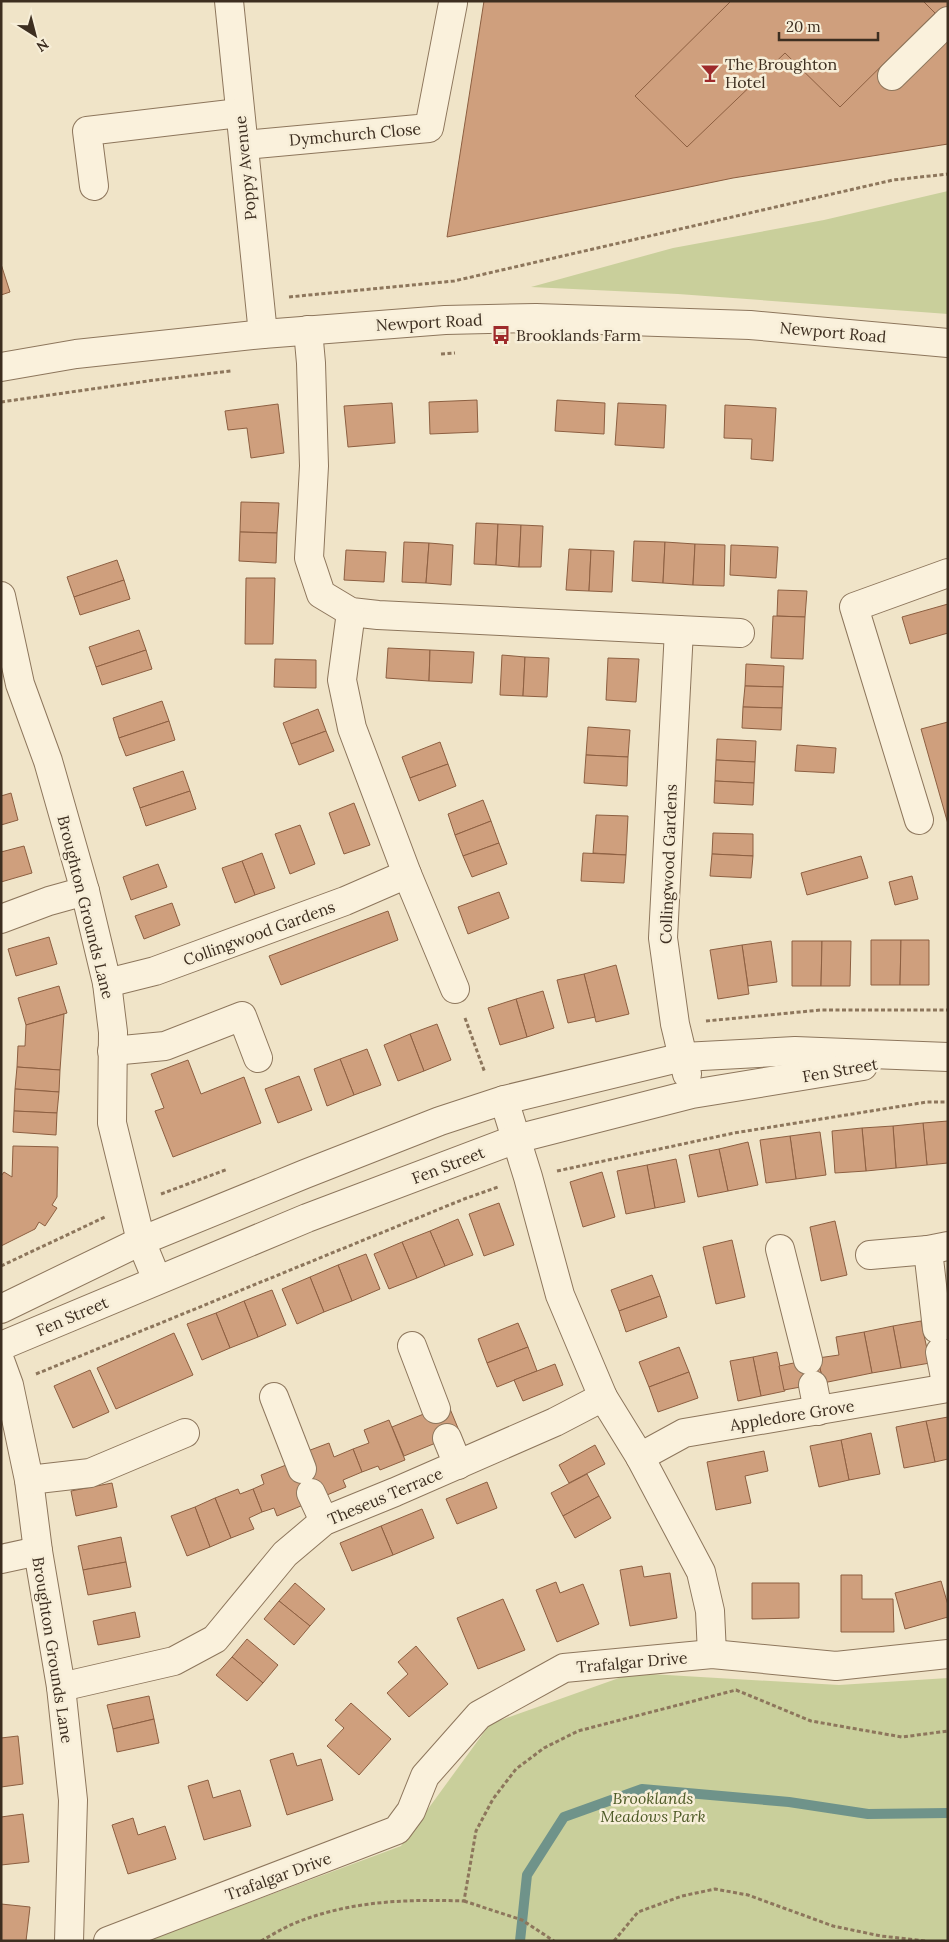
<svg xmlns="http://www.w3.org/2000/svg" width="949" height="1942" viewBox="0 0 949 1942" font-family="Lora,serif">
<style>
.green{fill:#c9cf9b}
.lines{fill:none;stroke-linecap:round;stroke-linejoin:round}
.stream{stroke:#6f938a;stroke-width:10}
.building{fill:#cf9f7d;stroke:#8d5f41}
.minor-casing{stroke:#8d765c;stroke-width:30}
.path{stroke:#8d765c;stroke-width:3;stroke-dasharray:4 2.5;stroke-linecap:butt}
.minor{stroke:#faf1dc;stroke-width:28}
.labels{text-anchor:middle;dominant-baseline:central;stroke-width:5;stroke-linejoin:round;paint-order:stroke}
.poi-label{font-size:16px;fill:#3d2e20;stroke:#f7eed8;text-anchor:start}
.street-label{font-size:16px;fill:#3d2e20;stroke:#f7eed8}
.park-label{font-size:16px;font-style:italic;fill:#4d5a26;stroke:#f7eed8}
</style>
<rect width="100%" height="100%" fill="#f0e4c8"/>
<!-- green -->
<g class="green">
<polygon points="948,191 948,314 678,294 531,287 673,248 824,220"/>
<polygon points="633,1673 839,1685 948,1678 948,1941 146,1941 401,1846 490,1724"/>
</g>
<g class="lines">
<!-- stream -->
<polyline class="stream" points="520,1941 527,1875 564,1817 642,1789 789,1802 868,1814 948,1813"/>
</g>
<!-- building -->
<g class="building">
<polygon points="484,1 948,1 948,144 733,178 447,237"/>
<polygon points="731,1 923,1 935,13 840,107 785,53 687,147 635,96"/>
<polygon points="1,264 10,292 1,295"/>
<polygon points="477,400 478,432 430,434 429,402"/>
<polygon points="557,400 605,403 604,434 555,431"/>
<polygon points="392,403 395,443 348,447 344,406"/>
<polygon points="618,403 666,405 664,448 615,445"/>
<polygon points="278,404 284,453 251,458 247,428 228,430 225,411"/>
<polygon points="725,405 776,408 773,461 751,459 752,439 724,438"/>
<polygon points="241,502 279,503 277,533 240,532"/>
<polygon points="476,523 498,524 496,565 474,564"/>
<polygon points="498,524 521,525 519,567 496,565"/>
<polygon points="521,525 543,526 541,567 519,567"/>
<polygon points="240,532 277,533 276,563 239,561"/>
<polygon points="634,541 665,542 663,583 632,581"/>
<polygon points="404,542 429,543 426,583 402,582"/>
<polygon points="665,542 695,544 693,585 663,583"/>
<polygon points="429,543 453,545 451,585 426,583"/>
<polygon points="695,544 725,545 724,586 693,585"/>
<polygon points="731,545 778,547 776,578 730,575"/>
<polygon points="569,549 591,550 589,591 566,590"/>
<polygon points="346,550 386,552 384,582 344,580"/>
<polygon points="591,550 614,551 612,592 589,591"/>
<polygon points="117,560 124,580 74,597 67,577"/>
<polygon points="246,578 275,578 273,644 245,644"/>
<polygon points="124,580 130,599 80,615 74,597"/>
<polygon points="778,590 807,591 805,617 777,616"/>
<polygon points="948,604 948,633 910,644 902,617"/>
<polygon points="773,616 805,617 803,659 771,658"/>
<polygon points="139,630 146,650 96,667 89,647"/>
<polygon points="388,648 430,650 429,681 386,678"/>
<polygon points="146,650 152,669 102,685 96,667"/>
<polygon points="430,650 474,652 472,683 429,681"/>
<polygon points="502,655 525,657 523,696 500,695"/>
<polygon points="525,657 549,658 547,697 523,696"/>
<polygon points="608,658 639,659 636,702 606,700"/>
<polygon points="275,659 316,660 316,688 274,687"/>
<polygon points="746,664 784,666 783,687 745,686"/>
<polygon points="745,686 783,687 782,708 743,707"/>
<polygon points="162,701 169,721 119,738 113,718"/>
<polygon points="743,707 782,708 781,730 742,728"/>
<polygon points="318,709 326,731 291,744 283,723"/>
<polygon points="169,721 175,740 126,756 119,738"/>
<polygon points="948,722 948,824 921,729"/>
<polygon points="588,727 630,730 628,757 586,755"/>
<polygon points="326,731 334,751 299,765 291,744"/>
<polygon points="717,739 756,741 755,762 716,760"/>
<polygon points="440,742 448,764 410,778 402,757"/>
<polygon points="797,745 836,748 834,773 795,771"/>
<polygon points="586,755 628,757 627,786 584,783"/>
<polygon points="716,760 755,762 754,783 715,781"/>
<polygon points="448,764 456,786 419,801 410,778"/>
<polygon points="183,771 190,791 140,808 133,788"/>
<polygon points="715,781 754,783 753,805 714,803"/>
<polygon points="190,791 196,809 146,826 140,808"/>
<polygon points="11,793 18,820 1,825 1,796"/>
<polygon points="483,800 491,821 455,835 448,814"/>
<polygon points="354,803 370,845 344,854 329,813"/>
<polygon points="596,815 628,816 626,855 593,853"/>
<polygon points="491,821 499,843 463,856 455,835"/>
<polygon points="300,825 315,864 290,874 275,834"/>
<polygon points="713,833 753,834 753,856 712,854"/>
<polygon points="499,843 507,864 472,877 463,856"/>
<polygon points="24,846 32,873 1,882 1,852"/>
<polygon points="262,853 275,888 255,895 242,861"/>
<polygon points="583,853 626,855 624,883 581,881"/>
<polygon points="712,854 753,856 751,878 710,876"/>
<polygon points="861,856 868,878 807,895 801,873"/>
<polygon points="242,861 255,895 235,903 222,868"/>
<polygon points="158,864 167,887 131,900 123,877"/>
<polygon points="912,876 918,899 895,905 889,882"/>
<polygon points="499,892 509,918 468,934 458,907"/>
<polygon points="172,903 180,925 144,939 135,916"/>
<polygon points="388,911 398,940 281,985 269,956"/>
<polygon points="49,937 57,964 16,976 8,949"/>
<polygon points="871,940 901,940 900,985 871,985"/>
<polygon points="901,940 929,940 929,985 900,985"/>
<polygon points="771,941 777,982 748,986 742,945"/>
<polygon points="792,941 822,941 821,986 792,986"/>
<polygon points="822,941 851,941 850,986 821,986"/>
<polygon points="742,945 749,994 718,999 710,950"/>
<polygon points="616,965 629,1014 596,1022 584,974"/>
<polygon points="584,974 595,1017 568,1023 557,980"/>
<polygon points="59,986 67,1013 26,1025 18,998"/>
<polygon points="543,991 554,1028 527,1037 516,999"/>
<polygon points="516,999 527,1037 500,1045 488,1008"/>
<polygon points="64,1014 60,1070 17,1067 18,1046 25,1046 26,1025"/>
<polygon points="437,1024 451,1060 424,1071 410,1034"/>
<polygon points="410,1034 424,1071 398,1081 384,1045"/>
<polygon points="367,1049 381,1085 354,1095 340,1059"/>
<polygon points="340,1059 354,1095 327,1106 314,1069"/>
<polygon points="188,1060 201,1094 244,1077 261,1123 173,1157 155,1111 164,1108 151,1074"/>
<polygon points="17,1067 60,1070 59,1092 15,1089"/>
<polygon points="299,1076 312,1110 278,1123 265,1089"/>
<polygon points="15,1089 59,1092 57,1113 14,1111"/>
<polygon points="14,1111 57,1113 56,1135 13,1132"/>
<polygon points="948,1121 948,1163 927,1165 923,1123"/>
<polygon points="923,1123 927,1165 896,1168 893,1126"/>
<polygon points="893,1126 896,1168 866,1171 862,1128"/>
<polygon points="862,1128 866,1171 835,1173 832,1131"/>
<polygon points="820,1132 826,1175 796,1179 790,1136"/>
<polygon points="790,1136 796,1179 766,1183 760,1140"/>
<polygon points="748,1142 758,1185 728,1191 719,1149"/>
<polygon points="13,1146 58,1147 57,1197 52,1205 57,1208 45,1226 39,1222 35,1229 1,1246 1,1176 4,1172 12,1177"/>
<polygon points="719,1149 728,1191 698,1197 689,1155"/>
<polygon points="676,1159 685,1202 655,1208 647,1165"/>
<polygon points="647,1165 655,1208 626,1214 617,1171"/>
<polygon points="602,1172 615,1217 583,1227 570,1182"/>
<polygon points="499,1203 514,1245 484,1256 469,1214"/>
<polygon points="458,1219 473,1255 445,1266 430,1231"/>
<polygon points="835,1221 847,1275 821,1281 810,1227"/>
<polygon points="430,1231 445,1266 417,1278 402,1242"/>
<polygon points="732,1240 745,1297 716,1304 703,1247"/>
<polygon points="402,1242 417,1278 389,1289 374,1254"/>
<polygon points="366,1254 380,1289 352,1301 338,1265"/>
<polygon points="338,1265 352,1301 324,1312 310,1277"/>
<polygon points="652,1275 660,1296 619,1311 611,1290"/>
<polygon points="310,1277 324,1312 297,1324 282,1289"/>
<polygon points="272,1290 286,1325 258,1337 244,1301"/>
<polygon points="660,1296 667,1317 626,1332 619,1311"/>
<polygon points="244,1301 258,1337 230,1348 216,1313"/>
<polygon points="216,1313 230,1348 202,1360 187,1324"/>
<polygon points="921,1321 930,1363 901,1368 893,1326"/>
<polygon points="518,1323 528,1347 487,1363 478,1339"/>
<polygon points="893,1326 901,1368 872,1373 864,1332"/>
<polygon points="864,1332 872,1373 823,1383 818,1358 839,1355 836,1337"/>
<polygon points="174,1333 193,1375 116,1409 97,1368"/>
<polygon points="528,1347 537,1371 497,1387 487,1363"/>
<polygon points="679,1347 689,1372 649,1387 639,1362"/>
<polygon points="777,1352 785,1391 761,1396 753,1357"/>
<polygon points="753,1357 761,1396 738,1401 730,1361"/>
<polygon points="818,1358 823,1383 784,1390 779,1366"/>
<polygon points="555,1364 563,1385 523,1401 514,1380"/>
<polygon points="90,1370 109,1412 73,1428 54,1386"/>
<polygon points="689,1372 698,1398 658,1412 649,1387"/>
<polygon points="448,1404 460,1433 404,1456 392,1427"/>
<polygon points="948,1417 948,1459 935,1462 926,1421"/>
<polygon points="389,1420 405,1460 380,1470 378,1466 362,1472 353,1449 369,1443 364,1430"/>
<polygon points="926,1421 935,1462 904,1468 896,1427"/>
<polygon points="871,1433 880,1474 849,1480 841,1440"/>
<polygon points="841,1440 849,1480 819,1487 810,1446"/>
<polygon points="329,1443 334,1457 353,1449 362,1472 343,1480 346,1487 277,1516 274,1508 262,1512 253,1489 264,1484 261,1475 286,1465 305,1452"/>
<polygon points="595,1445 605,1464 569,1483 559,1465"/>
<polygon points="764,1451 768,1471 745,1476 751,1503 716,1510 707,1462"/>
<polygon points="587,1474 599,1496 563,1516 551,1493"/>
<polygon points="487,1482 497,1508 457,1524 446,1499"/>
<polygon points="112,1483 117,1507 76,1516 71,1491"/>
<polygon points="238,1489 240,1494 253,1489 262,1512 249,1518 254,1529 231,1538 215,1498"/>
<polygon points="599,1496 611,1518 575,1538 563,1516"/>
<polygon points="215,1498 231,1538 210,1547 195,1507"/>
<polygon points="195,1507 210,1547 187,1556 171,1516"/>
<polygon points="422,1509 434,1538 393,1555 381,1526"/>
<polygon points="381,1526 393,1555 352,1571 340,1543"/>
<polygon points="121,1537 126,1562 83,1570 78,1546"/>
<polygon points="126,1562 131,1587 88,1595 83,1570"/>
<polygon points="642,1566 644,1577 670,1573 677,1618 630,1626 620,1570"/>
<polygon points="841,1575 862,1575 862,1599 893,1599 894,1632 841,1632"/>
<polygon points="941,1581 948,1605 948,1617 905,1629 895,1593"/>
<polygon points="556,1582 560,1593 583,1584 599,1624 557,1642 536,1590"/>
<polygon points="295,1583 325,1609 310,1626 279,1601"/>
<polygon points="752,1583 799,1583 799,1618 752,1619"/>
<polygon points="503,1599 525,1650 478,1669 457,1618"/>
<polygon points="279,1601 310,1626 294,1645 264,1619"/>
<polygon points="135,1612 140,1637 98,1645 93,1621"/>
<polygon points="247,1639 278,1665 263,1683 232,1657"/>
<polygon points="416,1646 448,1684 409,1717 387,1693 408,1674 398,1662"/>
<polygon points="232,1657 263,1683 247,1701 216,1675"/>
<polygon points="149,1696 154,1719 113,1729 107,1705"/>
<polygon points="351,1703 391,1739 359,1775 327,1746 344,1728 335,1720"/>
<polygon points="154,1719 159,1743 117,1752 113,1729"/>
<polygon points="18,1736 23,1784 1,1787 1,1738"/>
<polygon points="293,1753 297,1766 321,1759 333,1800 287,1815 270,1760"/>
<polygon points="208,1780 213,1798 240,1790 251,1826 204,1840 188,1786"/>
<polygon points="23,1814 29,1862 1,1865 1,1817"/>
<polygon points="133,1818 138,1835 165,1826 176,1859 128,1874 112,1825"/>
<polygon points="1,1904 30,1907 26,1941 1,1941"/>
</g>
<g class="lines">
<!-- minor casing -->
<g class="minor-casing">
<g id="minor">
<polyline points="229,1 263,334"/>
<polyline points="892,76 948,21"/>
<polyline points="244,145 429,128 453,3"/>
<polyline points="94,186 87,131 239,113"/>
<polyline points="308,330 311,363 314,466 309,558 321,594 351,612 378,615 740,633"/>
<polyline points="1,367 76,354 263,334 445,320 536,318 750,325 948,343"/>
<polyline points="1,596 20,684 48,761 85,891 107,983 113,1032 112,1123 141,1241 157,1280"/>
<polyline points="351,612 342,680 352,728 407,874 455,989"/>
<polyline points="679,630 663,938 675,1024 687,1074"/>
<polyline points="919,820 854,607 948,573"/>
<polyline points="1,919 49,901 85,891"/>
<polyline points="107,983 155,971 345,901 407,874"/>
<polyline points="112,1051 165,1046 242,1016 258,1058"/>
<polyline points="504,1100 528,1177 560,1295 603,1397 640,1457 701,1572 710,1611 712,1654"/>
<polyline points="780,1249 808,1360"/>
<polyline points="928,1250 937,1329"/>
<polyline points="870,1255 928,1250 948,1246"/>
<polyline points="1,1309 141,1241 305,1174 440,1121 504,1100 683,1057 795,1051 948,1057"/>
<polyline points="1,1346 307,1218 516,1139 692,1094 863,1066"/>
<polyline points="412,1346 436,1409"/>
<polyline points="940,1352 947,1388"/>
<polyline points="1,1363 9,1385 29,1480 38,1551 61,1687 73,1800 69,1941"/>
<polyline points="813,1385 818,1411"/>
<polyline points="274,1397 302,1469"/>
<polyline points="447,1438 458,1465"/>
<polyline points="640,1457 684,1433 948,1388"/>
<polyline points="29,1480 90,1473 185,1433"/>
<polyline points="311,1493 324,1521"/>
<polyline points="1,1559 38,1551"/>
<polyline points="61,1687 174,1661 215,1639 285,1554 324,1521 395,1492 555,1422 603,1397"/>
<polyline points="108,1941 397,1830 411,1811 425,1776 479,1715 564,1668 712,1654 836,1666 948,1654"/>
</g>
</g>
<!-- path -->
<g class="path">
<polyline points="289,297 454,281 893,180 948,174"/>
<polyline points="441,354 455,353"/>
<polyline points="1,402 155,380 231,371"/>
<polyline points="465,1018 485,1073"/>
<polyline points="706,1021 821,1010 948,1010"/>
<polyline points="557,1171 734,1133 927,1102 948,1102"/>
<polyline points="161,1194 228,1169"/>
<polyline points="1,1266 105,1217"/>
<polyline points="36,1374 464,1199 498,1187"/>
<polyline points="464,1901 522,1920 554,1941"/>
<path d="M261,1941C272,1935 283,1928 295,1923C350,1901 405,1899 464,1901L476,1831L493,1799L516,1769L544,1748L578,1731L736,1690L811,1721L902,1737L948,1731"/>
<polyline points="614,1941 638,1912 682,1896 715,1889 748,1895 833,1926 881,1936 925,1941"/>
</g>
<!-- minor -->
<use href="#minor" class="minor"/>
</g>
<!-- icons -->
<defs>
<g id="bar-bare" transform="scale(1.5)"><path d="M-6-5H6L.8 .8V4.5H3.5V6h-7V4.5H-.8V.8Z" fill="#9e2a2b" stroke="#f7eed8" stroke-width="2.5" paint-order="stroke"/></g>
<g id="bus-bare" transform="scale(1.5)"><path d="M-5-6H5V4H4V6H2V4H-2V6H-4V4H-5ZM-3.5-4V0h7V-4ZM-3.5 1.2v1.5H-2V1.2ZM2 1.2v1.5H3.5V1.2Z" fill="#9e2a2b" stroke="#f7eed8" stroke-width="2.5" paint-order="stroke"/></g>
</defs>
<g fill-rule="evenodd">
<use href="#bar-bare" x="710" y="73"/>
<use href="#bus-bare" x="501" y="335"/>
</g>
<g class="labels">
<!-- poi labels -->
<g class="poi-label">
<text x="725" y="64">The Broughton<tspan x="725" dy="18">Hotel</tspan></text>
<text x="516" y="335">Brooklands Farm</text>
</g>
<!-- street labels -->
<g class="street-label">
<text transform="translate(355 134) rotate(-5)">Dymchurch Close</text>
<text transform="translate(245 168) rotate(-96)">Poppy Avenue</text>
<text transform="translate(429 322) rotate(-3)">Newport Road</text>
<text transform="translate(833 332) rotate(5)">Newport Road</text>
<text transform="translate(668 864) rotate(-88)">Collingwood Gardens</text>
<text transform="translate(86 907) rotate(76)">Broughton Grounds Lane</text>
<text transform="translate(259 933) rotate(-20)">Collingwood Gardens</text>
<text transform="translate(840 1070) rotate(-10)">Fen Street</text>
<text transform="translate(448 1165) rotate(-21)">Fen Street</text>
<text transform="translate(72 1316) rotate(-23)">Fen Street</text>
<text transform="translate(792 1415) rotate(-9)">Appledore Grove</text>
<text transform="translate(385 1496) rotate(-23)">Theseus Terrace</text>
<text transform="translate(53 1650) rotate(81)">Broughton Grounds Lane</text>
<text transform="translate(632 1662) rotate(-5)">Trafalgar Drive</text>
<text transform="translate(278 1876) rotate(-20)">Trafalgar Drive</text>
</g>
<!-- park labels -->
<g class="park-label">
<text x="653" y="1798">Brooklands<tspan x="653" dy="18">Meadows Park</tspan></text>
</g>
</g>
<!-- border -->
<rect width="949" height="1942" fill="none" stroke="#3d2e20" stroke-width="5"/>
<!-- north arrow -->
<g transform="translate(35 35) rotate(144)" stroke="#f7eed8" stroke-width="4" paint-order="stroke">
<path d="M0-4L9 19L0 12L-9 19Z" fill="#3d2e20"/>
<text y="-8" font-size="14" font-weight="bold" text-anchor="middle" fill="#3d2e20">N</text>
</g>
<!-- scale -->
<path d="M779 32v8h99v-8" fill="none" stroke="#3d2e20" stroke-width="2.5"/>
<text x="786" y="32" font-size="15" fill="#3d2e20" stroke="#f7eed8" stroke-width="4" paint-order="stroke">20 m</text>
</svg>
